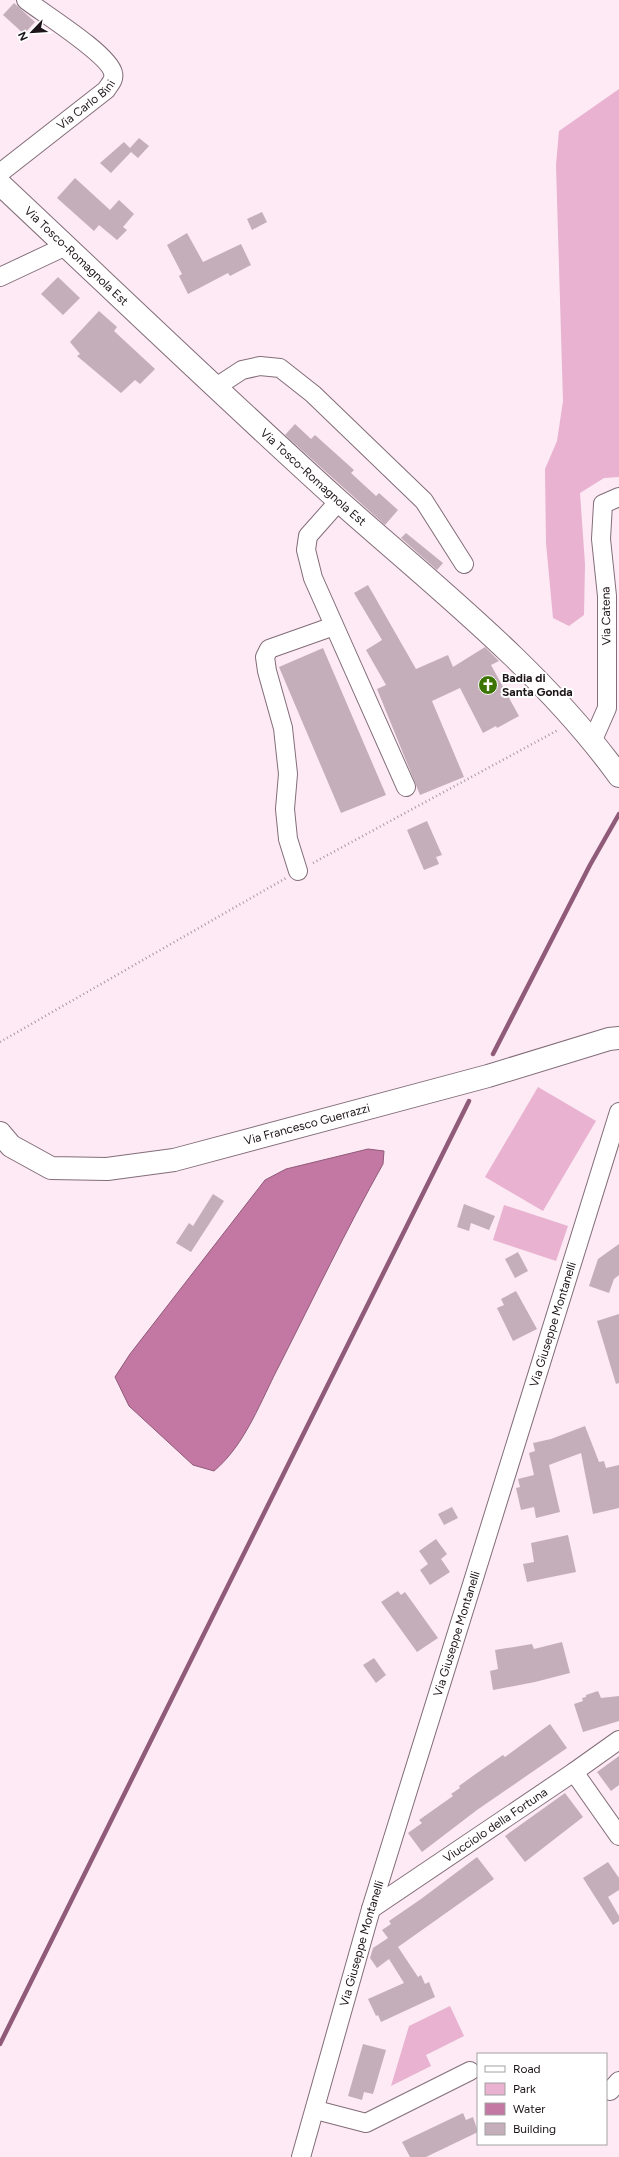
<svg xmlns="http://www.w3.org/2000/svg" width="619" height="2157" viewBox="0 0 619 2157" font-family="Figtree,sans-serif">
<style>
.green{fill:#e8b2d0}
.water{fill:#c278a3;stroke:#905a79}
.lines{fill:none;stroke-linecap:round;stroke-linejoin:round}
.stream{stroke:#905a79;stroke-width:4.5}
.building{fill:#c4aeba}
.minor-casing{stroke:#826d78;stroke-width:20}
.major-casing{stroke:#826d78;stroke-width:24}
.path{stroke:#a798a0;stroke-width:2.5;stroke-dasharray:1 3;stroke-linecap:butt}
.minor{stroke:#fff;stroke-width:18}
.major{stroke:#fff;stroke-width:22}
.labels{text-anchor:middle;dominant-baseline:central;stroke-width:4;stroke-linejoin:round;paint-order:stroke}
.street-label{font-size:12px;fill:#1c1418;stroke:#fff}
.poi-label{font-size:12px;font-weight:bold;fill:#1c1418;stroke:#fff;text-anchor:start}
</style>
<rect width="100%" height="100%" fill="#fdeaf4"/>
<!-- green -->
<g class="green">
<polygon points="619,89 619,477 604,478 580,493 585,564 584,615 569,626 553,618 546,543 545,469 557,441 563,401 556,165 559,131"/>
<polygon points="538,1087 596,1121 543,1211 485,1177"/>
<polygon points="504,1205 568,1226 556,1261 493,1240"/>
<polygon points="450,2006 464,2036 426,2055 431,2066 391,2086 409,2026"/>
</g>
<!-- water -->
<path class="water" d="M368,1149L384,1151L383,1164C346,1230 314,1297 280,1364C261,1400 246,1444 214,1471L193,1465L129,1406L115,1377L130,1354L265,1180L286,1169Z"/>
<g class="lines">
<!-- stream -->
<g class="stream">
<polyline points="493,1054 590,865 619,814"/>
<polyline points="0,2044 469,1101"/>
</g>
</g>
<!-- building -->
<g class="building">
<polygon points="14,3 35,22 24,34 3,15"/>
<polygon points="139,138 149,146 138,158 131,152 111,173 100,163 124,142 130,148"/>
<polygon points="75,178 110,210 119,200 134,214 123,227 127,230 117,240 99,225 94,231 57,198"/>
<polygon points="262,212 267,222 252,230 247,219"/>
<polygon points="187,233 203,262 241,244 251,265 230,276 228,273 188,294 179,276 182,274 167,245"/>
<polygon points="58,277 80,298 63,315 41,294"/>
<polygon points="99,311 117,327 114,331 155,369 140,384 135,380 121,393 77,356 80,354 70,342"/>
<polygon points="295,424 311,439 315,435 354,470 351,473 376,496 379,493 398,510 385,525 285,435"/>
<polygon points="406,533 443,563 437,570 401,538"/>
<polygon points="368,585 416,669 448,655 453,667 485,647 499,661 491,665 519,716 497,728 496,726 483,733 460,688 432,701 464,777 420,795 377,689 386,685 366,650 382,640 354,593"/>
<polygon points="323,648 386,795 341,813 279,667"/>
<polygon points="427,821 442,855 436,857 439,864 424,870 407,830"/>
<polygon points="213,1194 224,1201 191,1252 176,1243 189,1223 193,1226"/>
<polygon points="464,1204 495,1216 489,1230 471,1223 469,1231 457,1227"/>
<polygon points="619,1244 619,1275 614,1279 609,1293 589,1286 598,1259"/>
<polygon points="518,1252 528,1271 515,1278 505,1259"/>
<polygon points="516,1291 537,1329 513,1341 497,1308 504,1305 501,1299"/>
<polygon points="619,1314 619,1383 616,1384 597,1321"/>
<polygon points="585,1426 599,1462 604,1461 606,1468 619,1465 619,1508 593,1514 581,1453 549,1465 560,1512 536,1518 534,1507 521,1510 516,1488 520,1487 518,1479 534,1475 529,1453 535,1451 533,1443 551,1439"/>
<polygon points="452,1507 458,1518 444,1525 438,1514"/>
<polygon points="568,1535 576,1572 527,1582 523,1564 534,1562 531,1543"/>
<polygon points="436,1539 447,1554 441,1559 450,1572 430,1585 420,1570 428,1564 419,1551"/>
<polygon points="398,1591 401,1595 405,1592 438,1638 417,1652 381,1602"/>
<polygon points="562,1642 570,1673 535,1682 493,1690 490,1671 498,1669 495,1650 532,1644 534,1649"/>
<polygon points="374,1658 386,1675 376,1683 363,1665"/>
<polygon points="598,1691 601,1698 619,1696 619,1721 583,1732 574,1704 583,1701 582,1698 586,1697 586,1695"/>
<polygon points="550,1724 567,1748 477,1810 422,1852 408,1833 422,1823 419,1820 453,1796 451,1794 460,1788 459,1786 477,1773 503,1755 505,1757"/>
<polygon points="619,1756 619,1785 611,1791 597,1772"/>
<polygon points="565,1793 583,1817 525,1862 505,1836"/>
<polygon points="477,1857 494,1879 398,1947 418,1977 421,1975 425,1984 429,1982 435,1997 381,2022 378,2015 376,2016 368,1999 404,1983 389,1959 377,1968 370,1958 373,1948 388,1938 382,1930 391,1924 389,1921 421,1899"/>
<polygon points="608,1862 619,1878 619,1890 608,1897 619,1916 619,1921 613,1925 583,1878"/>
<polygon points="363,2044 386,2050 373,2094 364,2092 362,2100 348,2096"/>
<polygon points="463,2113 466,2120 473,2117 478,2132 426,2157 410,2157 402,2142"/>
</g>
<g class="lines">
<!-- minor casing -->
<g class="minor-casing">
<g id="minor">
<path id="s1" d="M0,173L106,90C109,85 115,80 113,73C109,54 44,14 26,0"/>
<polyline points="0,277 66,246"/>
<polyline points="216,387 242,370 260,366 280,368 313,394 424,501 464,564"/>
<polyline points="339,501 308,536 306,550 313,578 406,787"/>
<polyline points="592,742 607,708 607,596 601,539 603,504 619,497"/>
<polyline points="298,871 288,839 285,809 288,774 283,728 267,671 265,657 269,649 334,626"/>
<polyline points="574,1772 619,1836"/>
<path id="s2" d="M371,1909L574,1772L619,1740"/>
<polyline points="610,2091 619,2081"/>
<polyline points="316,2110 366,2123 470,2071"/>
<path id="s3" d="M301,2157L371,1909L619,1112"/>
</g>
</g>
<!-- major casing -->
<g class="major-casing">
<g id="major">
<path id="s4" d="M0,184C113,290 225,398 340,502C436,587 544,672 619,776"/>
<path id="s5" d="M0,1133L11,1146L51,1168L107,1169L174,1160L488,1076L609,1039L619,1038"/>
</g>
</g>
<!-- path -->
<g class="path">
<polyline points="313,863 558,730"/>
<polyline points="0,1042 286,878"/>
</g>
<!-- minor -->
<use href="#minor" class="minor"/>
<!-- major -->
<use href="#major" class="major"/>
</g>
<!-- icons -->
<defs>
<g id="church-disc" transform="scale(1)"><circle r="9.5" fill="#3c7402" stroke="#fff"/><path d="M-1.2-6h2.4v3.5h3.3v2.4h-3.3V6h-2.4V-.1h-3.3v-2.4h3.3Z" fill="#fff"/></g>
</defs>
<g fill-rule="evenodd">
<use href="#church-disc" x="488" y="685"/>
</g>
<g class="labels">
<!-- street labels -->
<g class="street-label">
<text stroke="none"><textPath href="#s1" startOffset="110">Via Carlo Bini</textPath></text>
<text stroke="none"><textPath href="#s4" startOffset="105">Via Tosco-Romagnola Est</textPath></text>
<text stroke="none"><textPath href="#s4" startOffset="429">Via Tosco-Romagnola Est</textPath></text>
<text transform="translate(606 616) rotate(-91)">Via Catena</text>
<text stroke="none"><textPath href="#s5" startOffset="324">Via Francesco Guerrazzi</textPath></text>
<text stroke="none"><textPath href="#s3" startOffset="870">Via Giuseppe Montanelli</textPath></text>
<text stroke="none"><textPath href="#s3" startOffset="546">Via Giuseppe Montanelli</textPath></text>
<text stroke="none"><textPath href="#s2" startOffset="150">Viucciolo della Fortuna</textPath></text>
<text stroke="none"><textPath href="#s3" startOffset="222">Via Giuseppe Montanelli</textPath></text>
</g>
<!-- poi labels -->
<g class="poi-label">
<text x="502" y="678">Badia di<tspan x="502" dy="14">Santa Gonda</tspan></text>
</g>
</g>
<!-- legend -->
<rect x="477" y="2053" width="130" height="92" fill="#ffffff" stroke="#a4a1a3"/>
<rect x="485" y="2066" width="20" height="6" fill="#ffffff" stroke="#a4a1a3"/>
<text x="513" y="2073" font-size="12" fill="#1c1418">Road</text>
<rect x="485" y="2083" width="20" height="12" fill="#e8b2d0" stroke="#a4a1a3"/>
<text x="513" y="2093" font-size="12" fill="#1c1418">Park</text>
<rect x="485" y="2103" width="20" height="12" fill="#c278a3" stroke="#a4a1a3"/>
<text x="513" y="2113" font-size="12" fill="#1c1418">Water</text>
<rect x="485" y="2123" width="20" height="12" fill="#c4aeba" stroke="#a4a1a3"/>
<text x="513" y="2133" font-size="12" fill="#1c1418">Building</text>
<!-- north arrow -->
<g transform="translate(32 32) rotate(245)" stroke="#ffffff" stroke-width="3" paint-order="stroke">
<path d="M0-3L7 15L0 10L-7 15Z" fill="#1c1418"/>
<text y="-6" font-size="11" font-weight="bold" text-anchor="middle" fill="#1c1418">N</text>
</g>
</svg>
